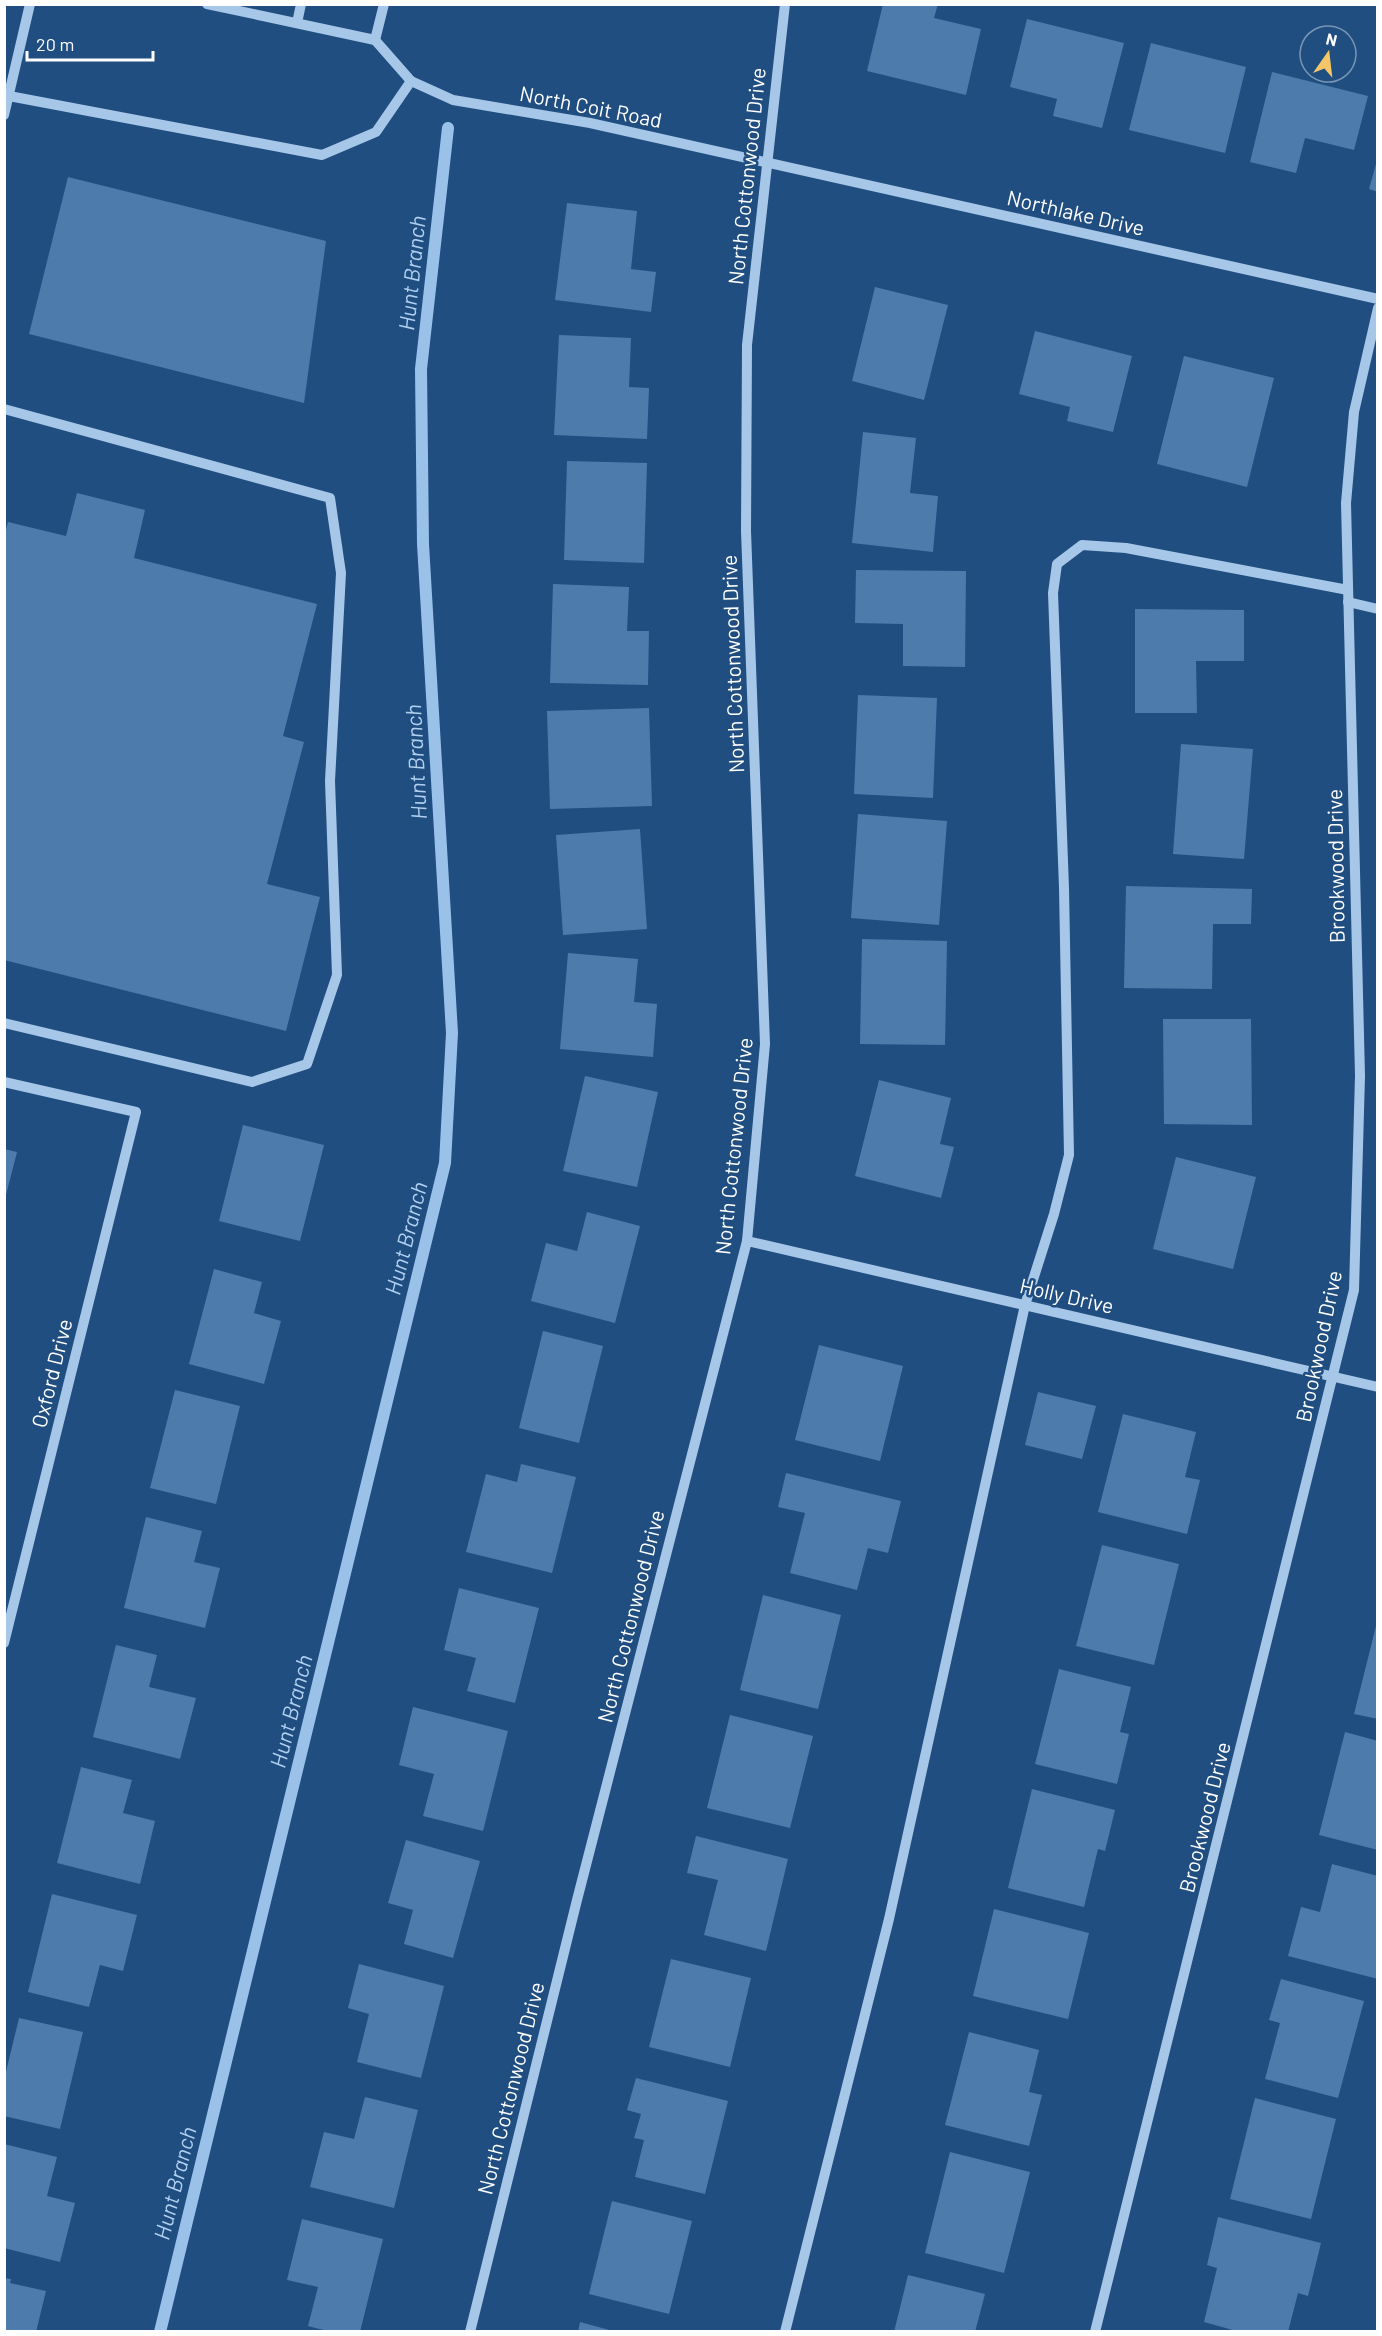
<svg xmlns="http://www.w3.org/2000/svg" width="1382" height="2336" viewBox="0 0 1382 2336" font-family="Barlow,sans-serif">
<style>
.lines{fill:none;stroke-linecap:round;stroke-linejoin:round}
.stream{stroke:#9ac2e9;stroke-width:12}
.building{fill:#4d7bac}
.minor{stroke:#a6c7e8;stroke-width:10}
.labels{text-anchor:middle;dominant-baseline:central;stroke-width:5;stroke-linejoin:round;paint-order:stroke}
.street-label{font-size:21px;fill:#fff;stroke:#204e81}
.water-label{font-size:22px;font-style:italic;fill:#b1d0f0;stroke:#204e81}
</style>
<rect width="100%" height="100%" fill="#204e81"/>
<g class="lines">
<!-- stream -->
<polyline class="stream" points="160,2332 445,1163 452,1033 423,544 421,369 448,128"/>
</g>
<!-- building -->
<g class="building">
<polygon points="883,4 938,4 934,18 981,29 966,95 867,71"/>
<polygon points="1027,19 1124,43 1102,128 1053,116 1057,99 1010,87"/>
<polygon points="1151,43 1246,67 1225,153 1129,130"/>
<polygon points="1272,72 1368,96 1354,150 1305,138 1296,173 1250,162"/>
<polygon points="1378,157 1378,192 1369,189"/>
<polygon points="68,177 326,241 304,403 29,334"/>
<polygon points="567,203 637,211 631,269 656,272 651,312 555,300"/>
<polygon points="875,287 948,305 924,400 852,381"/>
<polygon points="1035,331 1132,356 1113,432 1067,421 1070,407 1019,394"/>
<polygon points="559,335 631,338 629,387 649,388 647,439 554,435"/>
<polygon points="1184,356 1274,378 1247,487 1157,464"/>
<polygon points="863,432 916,438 910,493 938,496 933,552 852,543"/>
<polygon points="567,461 647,463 644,563 564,560"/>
<polygon points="77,493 145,510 134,558 317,604 283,736 304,742 267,884 320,897 286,1031 4,960 4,537 8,522 66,536"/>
<polygon points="856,570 966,571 965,667 903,666 903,624 855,623"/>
<polygon points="553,584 629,587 627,631 649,631 648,685 550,683"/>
<polygon points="1135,609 1244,610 1244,661 1196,661 1197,713 1135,713"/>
<polygon points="858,695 937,698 933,798 854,794"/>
<polygon points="649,708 652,806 550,809 547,711"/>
<polygon points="1181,744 1253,749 1244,859 1173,854"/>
<polygon points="858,814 947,821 939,925 851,918"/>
<polygon points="640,829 647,929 563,935 556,835"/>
<polygon points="1126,886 1252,889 1251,924 1213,924 1212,989 1124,988"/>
<polygon points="862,939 947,941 945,1045 860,1044"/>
<polygon points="568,953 638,959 634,1002 657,1004 653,1057 560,1049"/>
<polygon points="1163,1019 1251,1019 1252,1125 1164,1124"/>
<polygon points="585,1076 658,1092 637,1187 563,1171"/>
<polygon points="879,1080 951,1098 940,1144 954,1147 941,1198 855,1176"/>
<polygon points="243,1125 324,1145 300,1241 219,1221"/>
<polygon points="4,1149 17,1152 5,1199 4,1199"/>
<polygon points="1176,1157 1256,1177 1233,1269 1153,1249"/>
<polygon points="587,1212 640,1226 615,1323 531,1301 546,1243 577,1251"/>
<polygon points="214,1269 262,1282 254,1313 281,1321 264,1384 189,1364"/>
<polygon points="543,1331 603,1346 579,1443 519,1428"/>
<polygon points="819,1345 903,1366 880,1461 795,1440"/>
<polygon points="175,1390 240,1406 216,1504 150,1488"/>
<polygon points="1038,1392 1096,1406 1082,1459 1025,1445"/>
<polygon points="1123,1414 1196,1432 1185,1477 1200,1480 1187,1534 1098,1512"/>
<polygon points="521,1464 576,1477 552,1573 466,1552 486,1474 517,1482"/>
<polygon points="786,1473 901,1501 888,1553 868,1548 857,1590 790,1573 805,1513 778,1507"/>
<polygon points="146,1517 202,1531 194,1562 220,1568 205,1628 124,1608"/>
<polygon points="1102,1545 1179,1564 1154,1665 1076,1646"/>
<polygon points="459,1588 539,1608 515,1703 467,1691 476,1658 444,1650"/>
<polygon points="763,1595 841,1615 818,1709 740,1690"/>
<polygon points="1377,1622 1378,1622 1378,1719 1354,1714"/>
<polygon points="116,1645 157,1655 149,1687 196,1698 180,1759 93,1737"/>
<polygon points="1059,1669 1131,1687 1120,1732 1129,1734 1117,1784 1035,1764"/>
<polygon points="413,1707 508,1731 483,1831 423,1816 434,1774 399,1765"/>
<polygon points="730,1715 813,1736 790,1828 707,1808"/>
<polygon points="1345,1732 1378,1741 1378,1850 1319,1835"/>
<polygon points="81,1767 132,1780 123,1813 155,1821 140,1884 57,1863"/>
<polygon points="1032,1789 1115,1810 1105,1851 1098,1849 1084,1907 1008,1888"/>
<polygon points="696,1836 788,1859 766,1951 704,1935 718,1880 687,1873"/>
<polygon points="406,1840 480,1861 453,1958 404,1944 413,1910 388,1903"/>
<polygon points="1332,1864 1378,1876 1378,1979 1288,1956 1301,1907 1320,1912"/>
<polygon points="52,1894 137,1915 123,1971 100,1965 89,2007 28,1992"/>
<polygon points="994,1909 1089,1933 1068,2019 973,1996"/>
<polygon points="671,1959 751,1978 730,2067 649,2047"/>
<polygon points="359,1964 444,1986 421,2078 357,2062 369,2014 348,2008"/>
<polygon points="1281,1979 1364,2001 1338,2098 1265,2079 1280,2023 1269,2020"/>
<polygon points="19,2018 83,2032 60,2129 4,2116 4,2080"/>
<polygon points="969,2032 1039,2050 1029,2092 1042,2095 1029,2146 945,2125"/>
<polygon points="636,2078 728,2101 705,2194 635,2177 644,2140 634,2138 641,2114 627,2110"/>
<polygon points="365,2097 418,2110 394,2208 310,2187 324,2132 354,2139"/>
<polygon points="1255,2098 1336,2119 1311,2219 1230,2199"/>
<polygon points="4,2144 57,2157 47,2196 75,2203 60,2262 4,2248"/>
<polygon points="950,2152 1030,2172 1004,2273 925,2253"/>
<polygon points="612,2201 692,2221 669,2314 589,2294"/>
<polygon points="1218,2217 1321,2243 1308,2296 1298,2293 1288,2332 1240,2332 1204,2322 1217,2268 1207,2265"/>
<polygon points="302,2219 383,2239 360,2332 331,2332 308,2326 318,2287 287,2280"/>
<polygon points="908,2275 985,2294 975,2332 894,2332"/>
<polygon points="4,2278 11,2279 10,2283 46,2291 36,2332 4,2332"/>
<polygon points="580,2322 613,2331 613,2332 578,2332"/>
</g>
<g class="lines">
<!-- minor -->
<g class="minor">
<polyline points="207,4 375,40 411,81 453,100 590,123 1378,299"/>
<polyline points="297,23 301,4"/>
<polyline points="375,40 384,4"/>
<polyline points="9,96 322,155 376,132 411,81"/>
<polyline points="4,115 30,4"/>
<polyline points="4,409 330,498 341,573 330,781 337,975 307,1064 252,1082 4,1023"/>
<polyline points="1348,602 1378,609"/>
<polyline points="4,1082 136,1112 4,1643"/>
<polyline points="747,1241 1378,1387"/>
<polyline points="470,2332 577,1900 747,1241 765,1044 746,531 747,345 785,4"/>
<polyline points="785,2332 889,1919 1025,1305 1054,1214 1069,1155 1064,888 1053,593 1057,564 1082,545 1126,548 1348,590"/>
<polyline points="1095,2332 1354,1290 1360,1076 1346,503 1354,412 1378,308"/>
</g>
</g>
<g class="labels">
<!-- street labels -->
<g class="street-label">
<text transform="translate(591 106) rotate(11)">North Coit Road</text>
<text transform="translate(746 176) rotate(-84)">North Cottonwood Drive</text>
<text transform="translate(1076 212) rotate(13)">Northlake Drive</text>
<text transform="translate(732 664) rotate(-92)">North Cottonwood Drive</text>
<text transform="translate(1335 866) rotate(-91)">Brookwood Drive</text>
<text transform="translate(733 1146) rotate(-84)">North Cottonwood Drive</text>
<text transform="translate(1067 1295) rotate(13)">Holly Drive</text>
<text transform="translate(1318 1346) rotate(-78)">Brookwood Drive</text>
<text transform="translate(51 1373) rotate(-76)">Oxford Drive</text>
<text transform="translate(630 1616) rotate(-76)">North Cottonwood Drive</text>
<text transform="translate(1204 1817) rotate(-76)">Brookwood Drive</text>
<text transform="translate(510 2088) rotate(-76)">North Cottonwood Drive</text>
</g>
<!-- water labels -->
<g class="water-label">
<text transform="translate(411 273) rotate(-84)">Hunt Branch</text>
<text transform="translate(415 762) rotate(-93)">Hunt Branch</text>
<text transform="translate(405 1238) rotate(-76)">Hunt Branch</text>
<text transform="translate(290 1711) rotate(-76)">Hunt Branch</text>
<text transform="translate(174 2183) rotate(-76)">Hunt Branch</text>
</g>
</g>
<!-- border -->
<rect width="1382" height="2336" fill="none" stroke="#ffffff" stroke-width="12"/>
<!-- north arrow -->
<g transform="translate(1328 54) rotate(14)"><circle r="28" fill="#204e81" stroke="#7995b3" stroke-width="1.5"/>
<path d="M0-4.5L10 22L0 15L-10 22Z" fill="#f5c667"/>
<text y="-9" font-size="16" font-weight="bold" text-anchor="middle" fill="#ffffff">N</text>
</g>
<!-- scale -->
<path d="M27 51v9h126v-9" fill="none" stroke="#ffffff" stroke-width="3"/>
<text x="36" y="51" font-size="18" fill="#ffffff" stroke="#204e81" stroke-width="4.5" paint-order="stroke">20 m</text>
</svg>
